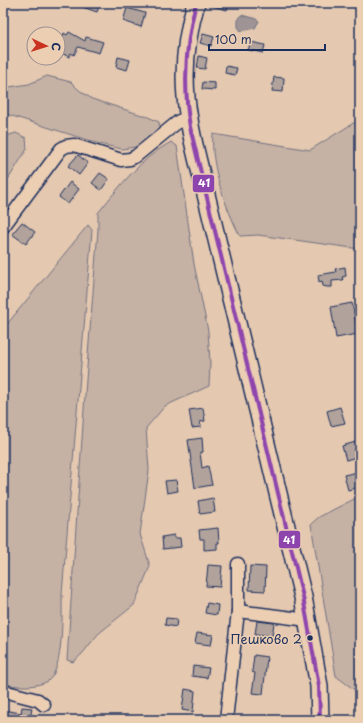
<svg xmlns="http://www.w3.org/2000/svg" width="363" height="723" viewBox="0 0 363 723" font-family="'Playpen Sans',sans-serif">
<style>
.green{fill:#c6b2a4;stroke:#707081}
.water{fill:#9f9495;stroke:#6a6c7f}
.building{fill:#b1a29b;stroke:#1b2f5e}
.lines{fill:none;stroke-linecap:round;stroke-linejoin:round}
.minor-casing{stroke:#1b2f5e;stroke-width:15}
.highway-casing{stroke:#1b2f5e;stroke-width:20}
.minor{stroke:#ecceb3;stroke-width:12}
.highway{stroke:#ecceb3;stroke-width:17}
.bus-1-casing{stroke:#ecceb3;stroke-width:7}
.bus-1{stroke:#8e44ad;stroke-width:4}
.bus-dot{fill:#1b2f5e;stroke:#ecceb3;stroke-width:1.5}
.labels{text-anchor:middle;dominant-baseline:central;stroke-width:3;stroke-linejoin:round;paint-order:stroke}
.bus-label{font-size:13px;fill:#1b2f5e;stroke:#ecceb3;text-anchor:end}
.line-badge{stroke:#ecceb3;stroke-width:1.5}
.badge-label{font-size:11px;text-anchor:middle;font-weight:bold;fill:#fff}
</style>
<rect width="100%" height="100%" fill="#e4c8b0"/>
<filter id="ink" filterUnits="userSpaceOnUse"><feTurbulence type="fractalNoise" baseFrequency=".025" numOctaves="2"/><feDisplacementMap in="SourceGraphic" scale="8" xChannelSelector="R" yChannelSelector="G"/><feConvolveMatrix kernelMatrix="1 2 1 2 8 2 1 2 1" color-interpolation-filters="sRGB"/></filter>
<g filter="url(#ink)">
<!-- green -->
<g class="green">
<polygon points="47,76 71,82 79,90 92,99 148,117 159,122 160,130 145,142 135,147 122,149 100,144 3,113 3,88 29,84"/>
<path d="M360,119V249L258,235L240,236C226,208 210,166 213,134L310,150Z"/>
<polygon points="16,133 26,138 27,149 9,178 3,183 3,137"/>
<path d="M171,142L177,146L194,264L208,331L210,363L209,386L165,406L146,428L149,470L140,534L150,566L134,605L98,634L82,654L73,662L67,660L86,380L98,230V213C119,187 141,158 171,142Z"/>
<path d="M88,225L92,230L62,594C62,614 64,669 48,681C43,684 33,686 27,686C19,686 11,686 3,683V331L8,323Z"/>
<polygon points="360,496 360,694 336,676 311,524 319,517"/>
</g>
<!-- water -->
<polygon class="water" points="241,15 254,18 259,21 255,28 241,31 238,27 238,20"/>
<!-- building -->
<g class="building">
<polygon points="74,3 100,3 97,12 74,4"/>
<polygon points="210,3 225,3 229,4 227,10 209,5"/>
<polygon points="127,8 145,13 141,27 123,21"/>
<polygon points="69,32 85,41 86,37 103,42 99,53 78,47 74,55 71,53 69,57 58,51 58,40 60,37 62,38 64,33 67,35"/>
<polygon points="203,34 214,37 211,46 200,43"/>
<polygon points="251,42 265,45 263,53 248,50"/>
<polygon points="199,56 207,58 205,69 197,68"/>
<polygon points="118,57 130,60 127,70 116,67"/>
<polygon points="226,66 237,68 235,75 225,73"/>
<polygon points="274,77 284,78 283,92 272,91"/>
<polygon points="203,82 215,83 215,90 202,89"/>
<polygon points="78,155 88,163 79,175 68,166"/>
<polygon points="100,173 109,179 101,190 92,183"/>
<polygon points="70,182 79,189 68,204 59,197"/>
<polygon points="22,222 35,232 26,244 12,234"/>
<polygon points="345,267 346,276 342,277 343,280 332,281 332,287 327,287 323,286 322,281 319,282 318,275 336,272 335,269"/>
<polygon points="352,303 358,334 336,338 331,307"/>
<polygon points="340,407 345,423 331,426 327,411"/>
<polygon points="203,408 205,421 200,422 201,427 192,428 189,410"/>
<polygon points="202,438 203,452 200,452 202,468 208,466 212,485 195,488 188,440"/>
<polygon points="359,441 360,456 346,460 342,446"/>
<polygon points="358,472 360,487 348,490 344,475"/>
<polygon points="176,480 178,491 167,493 165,481"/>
<polygon points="213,498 215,512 200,514 198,501"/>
<polygon points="218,528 219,543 217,543 217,549 204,550 204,539 200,539 199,530"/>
<polygon points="174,535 174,538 180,538 181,547 163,549 162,537"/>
<polygon points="208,565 222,566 220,587 206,586"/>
<polygon points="250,566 266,567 265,591 249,590"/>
<polygon points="207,603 218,605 217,615 205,613"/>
<polygon points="166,618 177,619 176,627 165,625"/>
<polygon points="257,621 274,623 272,636 255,634"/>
<polygon points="197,633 213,635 211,645 195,643"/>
<polygon points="254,655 267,657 263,694 252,693 255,673 252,672"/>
<polygon points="193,666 209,668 207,678 192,676"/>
<polygon points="185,689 195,691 193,712 182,710"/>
<polygon points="22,707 32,708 30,720 3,720 3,710 21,713"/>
</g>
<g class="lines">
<!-- minor casing -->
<g class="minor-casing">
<g id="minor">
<polyline points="3,227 61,149 66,146 74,145 121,160 130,159 136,156 179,121 188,118"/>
<polyline points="238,611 308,620"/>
<polyline points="3,691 38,700 44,705"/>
<polyline points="226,720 238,611 238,564"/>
</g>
</g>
<!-- highway casing -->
<g class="highway-casing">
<path id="highway" d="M196,3C185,40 182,81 189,119C192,140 198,161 203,182L303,597L319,686L320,720"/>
</g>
<!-- minor -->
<use href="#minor" class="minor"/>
<!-- highway -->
<use href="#highway" class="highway"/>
<!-- bus-1 casing -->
<g class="bus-1-casing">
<path id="bus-1" d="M196,3C185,45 183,84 190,127L303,597L319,686L320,720"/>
</g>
<!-- bus-1 -->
<use href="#bus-1" class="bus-1"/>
</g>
</g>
<!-- markers -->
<circle class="bus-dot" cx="310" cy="638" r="3.5"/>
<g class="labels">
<!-- bus labels -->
<g class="bus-label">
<text x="302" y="638">Пешково 2</text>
</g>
</g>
<g class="line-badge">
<rect x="192" y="174" width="23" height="19" rx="4" fill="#8e44ad"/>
<rect x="278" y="530" width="23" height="19" rx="4" fill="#8e44ad"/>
</g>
<g class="badge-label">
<text x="204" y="187">41</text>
<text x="289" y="544">41</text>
</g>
<!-- margin -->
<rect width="363" height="723" fill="none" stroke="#ecceb3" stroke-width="16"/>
<rect x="8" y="8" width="347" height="707" fill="none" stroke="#1b2f5e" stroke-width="1.5" filter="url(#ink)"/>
<!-- north arrow -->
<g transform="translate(46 46) rotate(94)"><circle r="19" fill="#ecceb3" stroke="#988e91"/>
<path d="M0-3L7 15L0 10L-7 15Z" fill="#c8321e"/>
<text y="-6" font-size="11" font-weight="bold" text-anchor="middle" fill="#1b2f5e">С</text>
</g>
<!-- scale -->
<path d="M209 44v6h116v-6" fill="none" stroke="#1b2f5e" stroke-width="2"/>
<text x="215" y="44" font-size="12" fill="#1b2f5e" stroke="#ecceb3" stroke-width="3" paint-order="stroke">100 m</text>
</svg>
